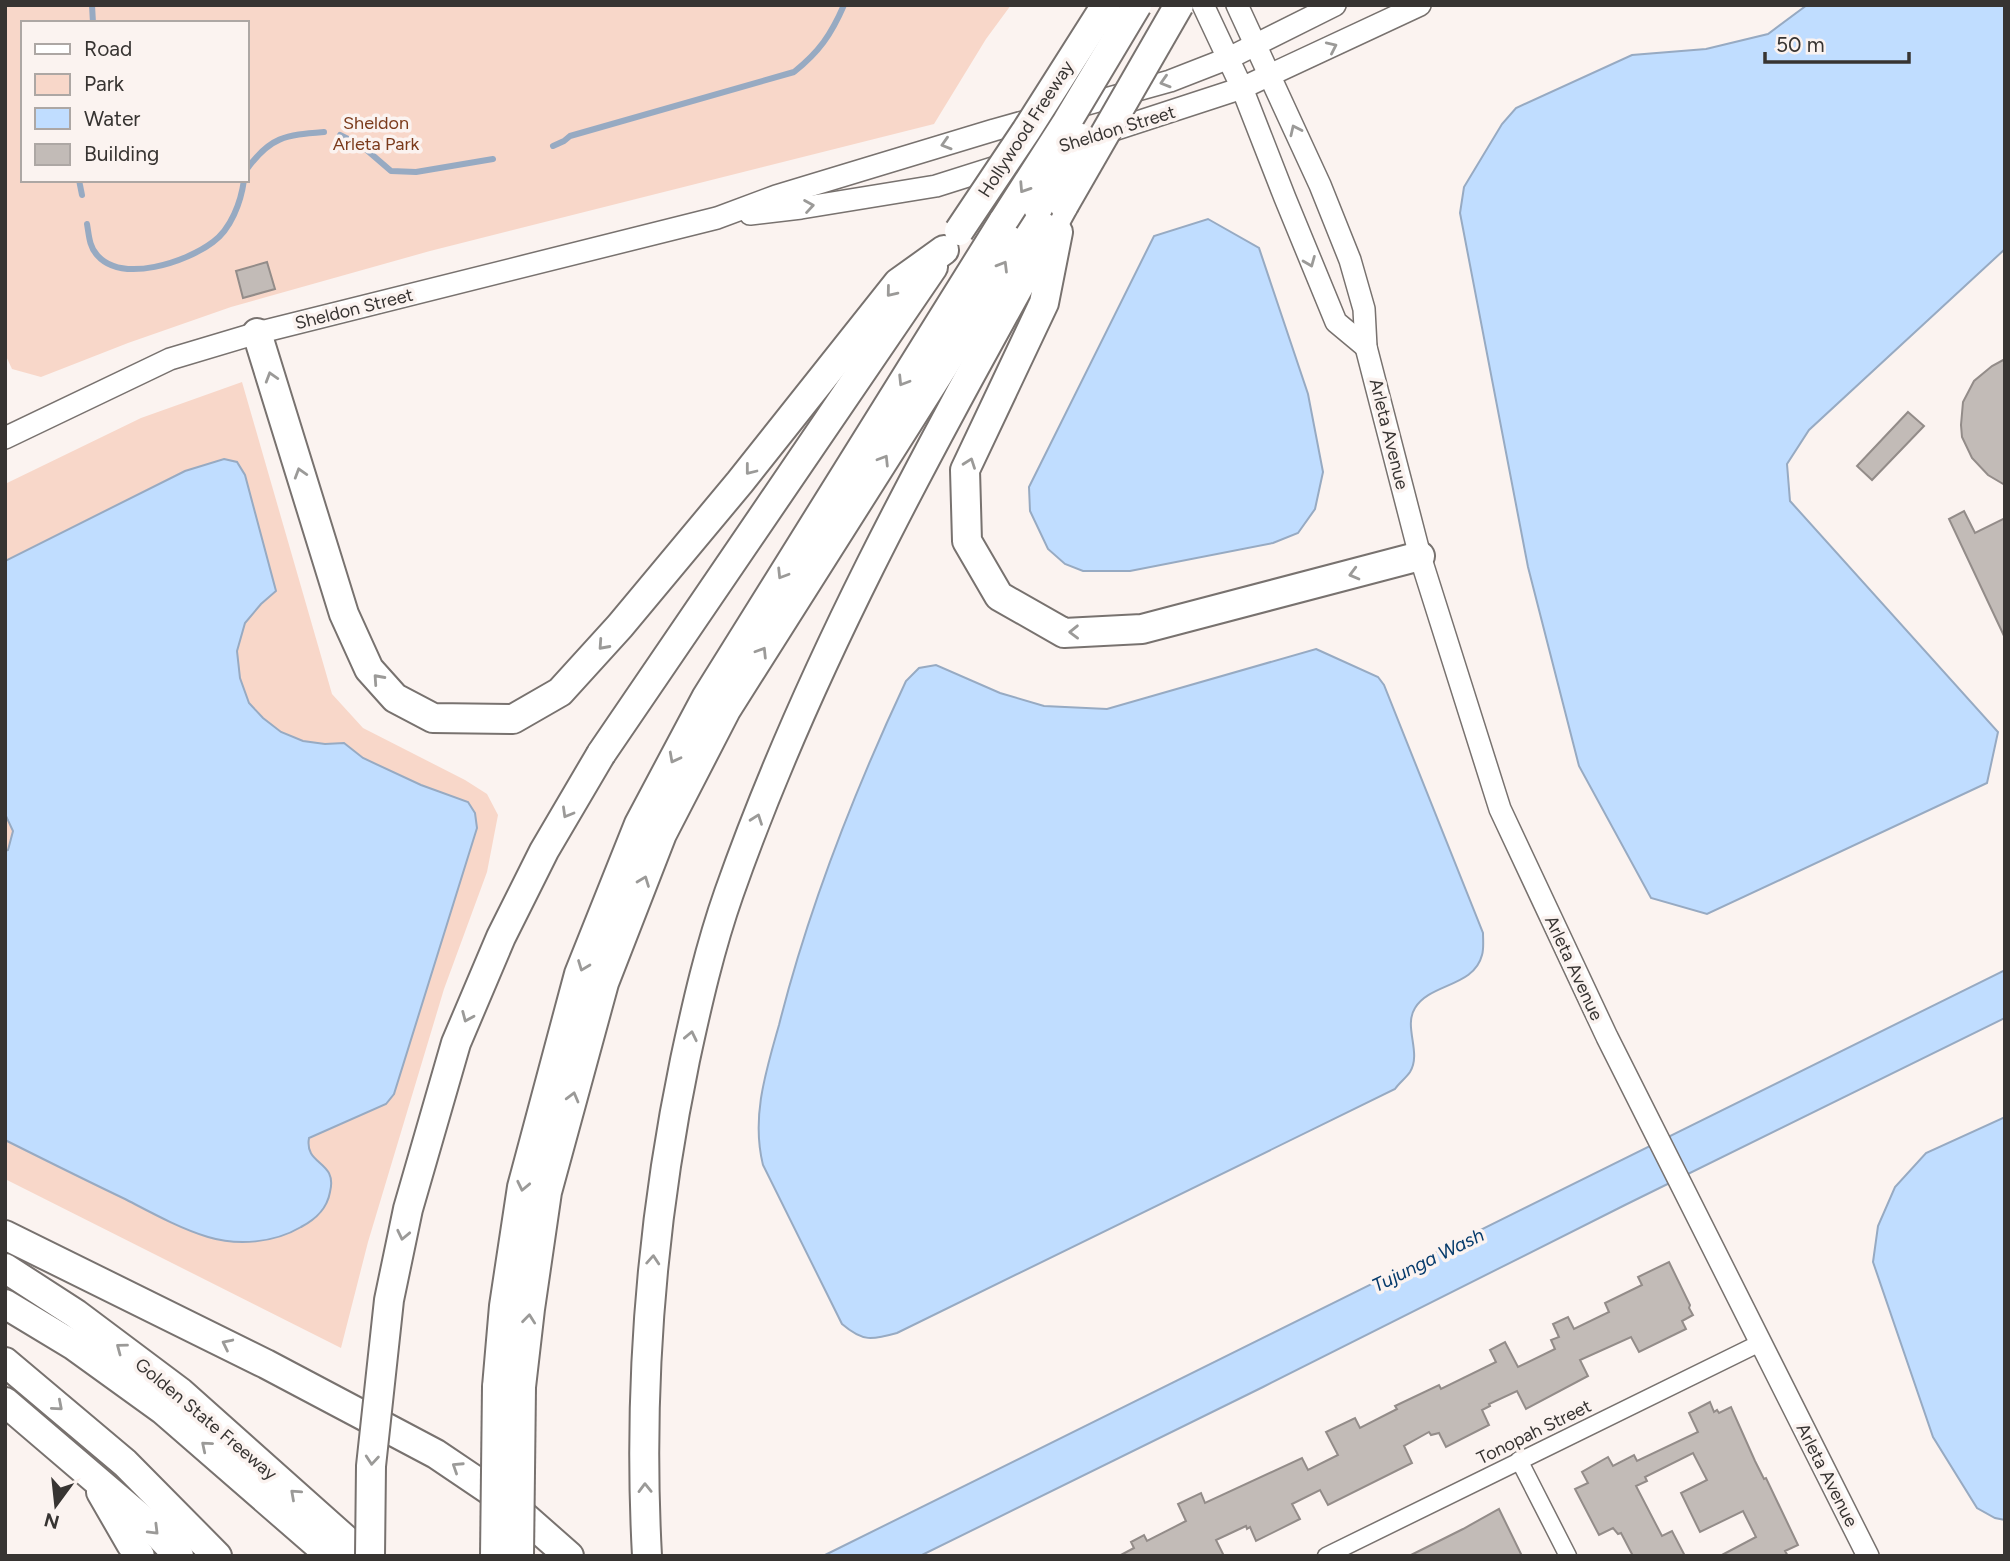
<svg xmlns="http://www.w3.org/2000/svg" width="2010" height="1561" viewBox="0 0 2010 1561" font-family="Figtree,sans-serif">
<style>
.green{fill:#f8d7c9;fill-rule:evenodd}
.water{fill:#c0ddff;stroke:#97aac2;stroke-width:2}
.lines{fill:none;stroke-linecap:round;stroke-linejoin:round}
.stream{stroke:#97aac2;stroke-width:6}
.building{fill:#c2bbb7;stroke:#938c89;stroke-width:2}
.street-casing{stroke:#78726f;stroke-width:19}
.secondary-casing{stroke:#78726f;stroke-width:24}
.highway-casing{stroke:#78726f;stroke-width:32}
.street{stroke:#fff;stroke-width:16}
.secondary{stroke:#fff;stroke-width:21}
.highway{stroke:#fff;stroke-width:28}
.highway-bridge-casing{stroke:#78726f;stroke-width:32;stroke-linecap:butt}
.highway-bridge{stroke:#fff;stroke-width:28}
.oneway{stroke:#9b9a98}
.labels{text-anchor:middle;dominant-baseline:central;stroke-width:7;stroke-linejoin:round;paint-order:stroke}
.park-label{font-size:18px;fill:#7b3b1c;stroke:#fbf3f0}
.street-label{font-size:18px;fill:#373432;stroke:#fbf3f0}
.water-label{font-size:19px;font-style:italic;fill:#053a6b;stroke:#fbf3f0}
</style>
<rect width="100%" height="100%" fill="#fbf3f0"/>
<!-- green -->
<g class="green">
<path d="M5,5H1011L986,39L934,124L430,251L231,307L128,343L41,377L12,369L5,354ZM23,23H247V180H23Z"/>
<polygon points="242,382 332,694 363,728 465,780 487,794 498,815 487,872 444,989 368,1242 341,1348 5,1179 5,484 141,418"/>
</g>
<!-- water -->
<g class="water">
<polygon points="1807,5 2005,5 2005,249 1809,430 1787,464 1790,501 1998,732 1987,783 1707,914 1651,898 1579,766 1528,567 1460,213 1464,187 1502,124 1516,108 1632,55 1706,49 1768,34"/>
<polygon points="1208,219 1259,248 1308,394 1323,472 1315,509 1298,533 1273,543 1130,571 1083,571 1065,564 1048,549 1030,511 1029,487 1154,236"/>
<path d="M224,459L237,462L245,475L276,591L261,604L245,623L237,651L240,678L249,703L263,718L281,732L303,741L325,744L344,743L363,758L421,785L468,802L475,813L477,828L394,1094L386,1104L309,1138C304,1166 338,1160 330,1192C327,1209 316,1219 301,1227C274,1243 238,1246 208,1237C179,1228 152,1213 125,1199C85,1180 45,1160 5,1140V851L8,850L13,831L5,814V561L185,471Z"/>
<path d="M1316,649L1378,677L1384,685L1483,933C1483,940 1484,949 1482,955C1474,987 1430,983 1415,1008C1403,1027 1422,1052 1410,1072C1406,1078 1399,1083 1395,1089L897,1333C872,1340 863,1342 842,1324L763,1165C751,1117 766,1071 779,1025C809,906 854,792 906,681L919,668L936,665L1000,693L1044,706L1107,709Z"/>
<polygon points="2005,970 2005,1018 1625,1205 1263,1387 920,1556 823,1556"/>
<polygon points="2005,1117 2005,1520 1995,1518 1977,1508 1933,1437 1873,1262 1878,1226 1895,1187 1926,1153"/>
</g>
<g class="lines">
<!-- stream -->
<g class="stream">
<polyline points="92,5 93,23"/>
<polyline points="340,135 362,146 391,171 416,172 493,159"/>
<path d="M553,146L564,141L570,136L794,72C819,52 831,35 844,5"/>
<path d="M247,169C270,137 285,135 324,132"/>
<polyline points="79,180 82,195"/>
<path d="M87,224C89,235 89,246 97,255C122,284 187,262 213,242C231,229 241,202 244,180"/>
</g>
</g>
<!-- building -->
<g class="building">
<polygon points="267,262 275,289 243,298 236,271"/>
<polygon points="2005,359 2005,485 1988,475 1972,458 1962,437 1961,425 1963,402 1974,381 1992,366"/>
<polygon points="1908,412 1924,426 1872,480 1857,466"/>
<polygon points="1964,511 1975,533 2005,518 2005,638 1949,519"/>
<polygon points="1669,1262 1690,1305 1689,1308 1693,1315 1682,1321 1686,1329 1639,1352 1631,1337 1580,1360 1588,1376 1526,1409 1517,1391 1489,1404 1490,1406 1482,1410 1489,1425 1446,1447 1439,1433 1431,1435 1429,1432 1404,1446 1412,1463 1328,1505 1320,1490 1292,1504 1300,1519 1256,1541 1250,1527 1247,1529 1246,1526 1216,1540 1224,1556 1119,1556 1134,1548 1131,1542 1144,1535 1147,1541 1186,1521 1178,1504 1201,1493 1205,1503 1302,1458 1308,1470 1338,1455 1326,1432 1355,1418 1360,1428 1397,1409 1395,1406 1439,1385 1441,1389 1496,1362 1490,1350 1505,1342 1518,1367 1555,1349 1551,1340 1559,1337 1553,1324 1568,1317 1574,1329 1609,1312 1605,1303 1642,1285 1638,1277"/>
<polygon points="1710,1402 1714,1412 1717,1410 1719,1413 1731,1407 1755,1461 1764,1479 1766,1478 1798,1545 1785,1551 1788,1556 1720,1556 1756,1537 1743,1511 1700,1532 1681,1493 1707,1480 1693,1453 1645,1477 1647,1481 1636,1486 1662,1536 1672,1531 1685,1556 1633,1556 1621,1533 1618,1534 1613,1528 1599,1535 1575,1489 1588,1483 1582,1472 1608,1457 1613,1466 1634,1455 1637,1461 1698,1432 1689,1413"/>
<polygon points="1499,1509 1522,1556 1409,1556 1463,1529"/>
</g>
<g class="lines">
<!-- street casing -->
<g class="street-casing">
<g id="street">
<polyline points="1519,1460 1568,1556"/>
<polyline points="1326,1556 1760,1343"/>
</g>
</g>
<!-- secondary casing -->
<g class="secondary-casing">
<g id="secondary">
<polyline points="1203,5 1242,88 1285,198 1336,322 1366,347"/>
<polyline points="1237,5 1320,185 1350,260 1364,309 1366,347 1420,556 1500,809 1607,1037 1868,1556"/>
<polyline points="1101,134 1242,88 1420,5"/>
<polyline points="750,214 801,208 936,186 1053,149"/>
<polyline points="5,438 170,359 257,333 717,218 776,196 994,130 1170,81 1229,58 1335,5"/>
</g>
</g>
<!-- highway casing -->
<g class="highway-casing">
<g id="highway">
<polyline points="1058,232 1044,303 965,470 967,541 999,596 1064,633 1142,629 1420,556"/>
<polyline points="257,333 344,614 369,669 395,698 433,718 513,719 560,692 620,626 740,482 898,283 944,250"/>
<polyline points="601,754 933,267"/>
<polyline points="5,1235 266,1364 436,1454 510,1504 569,1556"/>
<polyline points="5,1268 76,1314 180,1392 364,1556"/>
<polyline points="5,1304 73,1345 163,1410 331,1556"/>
<polyline points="5,1362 125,1463 217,1556"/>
<polyline points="497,1387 504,1306 522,1187 579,974 639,824 706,698 1004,220"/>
<polyline points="521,1387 530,1309 547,1192 604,983 662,834 726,710 943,367 1038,208"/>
<polyline points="5,1402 150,1526 179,1556"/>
<polyline points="101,1492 131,1544 140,1556"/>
<path d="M647,1556C638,1389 651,1224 685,1060C697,1004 710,947 729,893C814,651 941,428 1064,205"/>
</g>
</g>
<!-- street -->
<use href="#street" class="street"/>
<!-- secondary -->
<use href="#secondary" class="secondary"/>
<!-- highway -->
<use href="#highway" class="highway"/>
<!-- highway-bridge casing -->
<g class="highway-bridge-casing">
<g id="highway-bridge">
<polyline points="1064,205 1179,5"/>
<polyline points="1038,208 1078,137"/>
<polyline points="1004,220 1067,122 1137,5"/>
<polyline points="959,231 1026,131 1106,5"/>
<polyline points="370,1556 371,1466 389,1300 408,1209 456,1043 501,937 544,851 601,754"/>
<polyline points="495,1556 497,1387"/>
<polyline points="519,1556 521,1387"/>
</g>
</g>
<!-- highway-bridge -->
<use href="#highway-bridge" class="highway-bridge"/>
</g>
<!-- one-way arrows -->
<defs><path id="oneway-chevron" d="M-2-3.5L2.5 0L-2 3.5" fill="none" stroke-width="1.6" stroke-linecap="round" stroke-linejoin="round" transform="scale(1.75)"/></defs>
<g class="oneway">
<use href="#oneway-chevron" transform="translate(1332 47) rotate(-25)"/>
<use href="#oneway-chevron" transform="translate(1165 82) rotate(163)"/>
<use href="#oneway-chevron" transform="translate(1295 130) rotate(-115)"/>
<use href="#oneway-chevron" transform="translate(946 144) rotate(163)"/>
<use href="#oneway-chevron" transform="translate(1024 188) rotate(123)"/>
<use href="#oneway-chevron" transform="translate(809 206) rotate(-9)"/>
<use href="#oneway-chevron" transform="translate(1310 262) rotate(68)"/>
<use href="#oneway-chevron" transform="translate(1003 266) rotate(-59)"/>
<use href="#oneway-chevron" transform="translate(891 292) rotate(129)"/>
<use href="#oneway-chevron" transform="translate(271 377) rotate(-107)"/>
<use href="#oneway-chevron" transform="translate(903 381) rotate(122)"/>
<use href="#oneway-chevron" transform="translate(884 460) rotate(-58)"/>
<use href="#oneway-chevron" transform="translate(970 463) rotate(-70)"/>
<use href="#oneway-chevron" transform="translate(750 470) rotate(128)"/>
<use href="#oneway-chevron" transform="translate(300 473) rotate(-107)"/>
<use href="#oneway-chevron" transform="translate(782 574) rotate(122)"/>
<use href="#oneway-chevron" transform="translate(1354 574) rotate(165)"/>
<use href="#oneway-chevron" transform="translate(1074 632) rotate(179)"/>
<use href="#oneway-chevron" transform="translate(603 645) rotate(132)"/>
<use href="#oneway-chevron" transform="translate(762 652) rotate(-58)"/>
<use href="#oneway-chevron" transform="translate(378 679) rotate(-132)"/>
<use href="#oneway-chevron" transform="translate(674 758) rotate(118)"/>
<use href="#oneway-chevron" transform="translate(567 813) rotate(120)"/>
<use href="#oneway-chevron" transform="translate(757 819) rotate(-70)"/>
<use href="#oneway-chevron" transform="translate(644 881) rotate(-69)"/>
<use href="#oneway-chevron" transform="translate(583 966) rotate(111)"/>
<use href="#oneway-chevron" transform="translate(467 1017) rotate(113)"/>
<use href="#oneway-chevron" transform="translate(691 1036) rotate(-78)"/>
<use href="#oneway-chevron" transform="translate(573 1097) rotate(-75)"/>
<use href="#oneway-chevron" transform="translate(523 1186) rotate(102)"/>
<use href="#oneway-chevron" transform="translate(403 1235) rotate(102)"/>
<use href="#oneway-chevron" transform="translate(653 1260) rotate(-86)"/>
<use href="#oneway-chevron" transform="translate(529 1319) rotate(-84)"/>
<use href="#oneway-chevron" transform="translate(227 1344) rotate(-154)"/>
<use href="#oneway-chevron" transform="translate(121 1348) rotate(-143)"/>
<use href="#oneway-chevron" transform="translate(58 1406) rotate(41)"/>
<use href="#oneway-chevron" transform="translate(206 1446) rotate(-140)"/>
<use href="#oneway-chevron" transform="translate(372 1460) rotate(95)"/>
<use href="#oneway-chevron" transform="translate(457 1467) rotate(-147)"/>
<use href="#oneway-chevron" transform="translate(645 1488) rotate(-91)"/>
<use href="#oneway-chevron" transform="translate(295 1494) rotate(-138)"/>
<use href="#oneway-chevron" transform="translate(154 1530) rotate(45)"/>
</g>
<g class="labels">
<!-- park labels -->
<g class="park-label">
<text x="376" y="123">Sheldon<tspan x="376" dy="21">Arleta Park</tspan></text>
</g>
<!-- street labels -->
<g class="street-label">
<text transform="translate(1026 129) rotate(-57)">Hollywood Freeway</text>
<text transform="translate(1117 129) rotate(-17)">Sheldon Street</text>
<text transform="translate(354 309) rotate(-14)">Sheldon Street</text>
<text transform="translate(1389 434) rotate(76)">Arleta Avenue</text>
<text transform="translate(1574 968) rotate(65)">Arleta Avenue</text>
<text transform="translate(206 1419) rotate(40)">Golden State Freeway</text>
<text transform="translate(1534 1432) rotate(-26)">Tonopah Street</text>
<text transform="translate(1827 1475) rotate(63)">Arleta Avenue</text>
</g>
<!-- water labels -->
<g class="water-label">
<text transform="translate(1428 1260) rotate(-26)">Tujunga Wash</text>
</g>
</g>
<!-- border -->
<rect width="2010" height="1561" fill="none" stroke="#373432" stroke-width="14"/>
<!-- legend -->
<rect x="21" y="21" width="228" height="161" fill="#fbf3f0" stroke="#ada7a4" stroke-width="2"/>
<rect x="35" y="44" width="35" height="10" fill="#ffffff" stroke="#ada7a4" stroke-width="2"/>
<text x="84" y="56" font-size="21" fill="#373432">Road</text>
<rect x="35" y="74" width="35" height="21" fill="#f8d7c9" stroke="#ada7a4" stroke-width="2"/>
<text x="84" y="91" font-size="21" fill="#373432">Park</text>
<rect x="35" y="108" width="35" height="21" fill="#c0ddff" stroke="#ada7a4" stroke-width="2"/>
<text x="84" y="126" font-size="21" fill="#373432">Water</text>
<rect x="35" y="144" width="35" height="21" fill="#c2bbb7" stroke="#ada7a4" stroke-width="2"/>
<text x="84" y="161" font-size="21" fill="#373432">Building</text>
<!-- north arrow -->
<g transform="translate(56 1505) rotate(195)" stroke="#fbf3f0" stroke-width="5" paint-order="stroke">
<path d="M0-5L12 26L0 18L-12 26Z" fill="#373432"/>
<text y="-10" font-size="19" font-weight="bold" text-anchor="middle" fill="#373432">N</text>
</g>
<!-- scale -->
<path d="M1765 52v10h144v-10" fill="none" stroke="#373432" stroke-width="3.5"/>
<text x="1776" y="52" font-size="21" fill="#373432" stroke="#fbf3f0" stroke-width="5" paint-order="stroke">50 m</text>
</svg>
